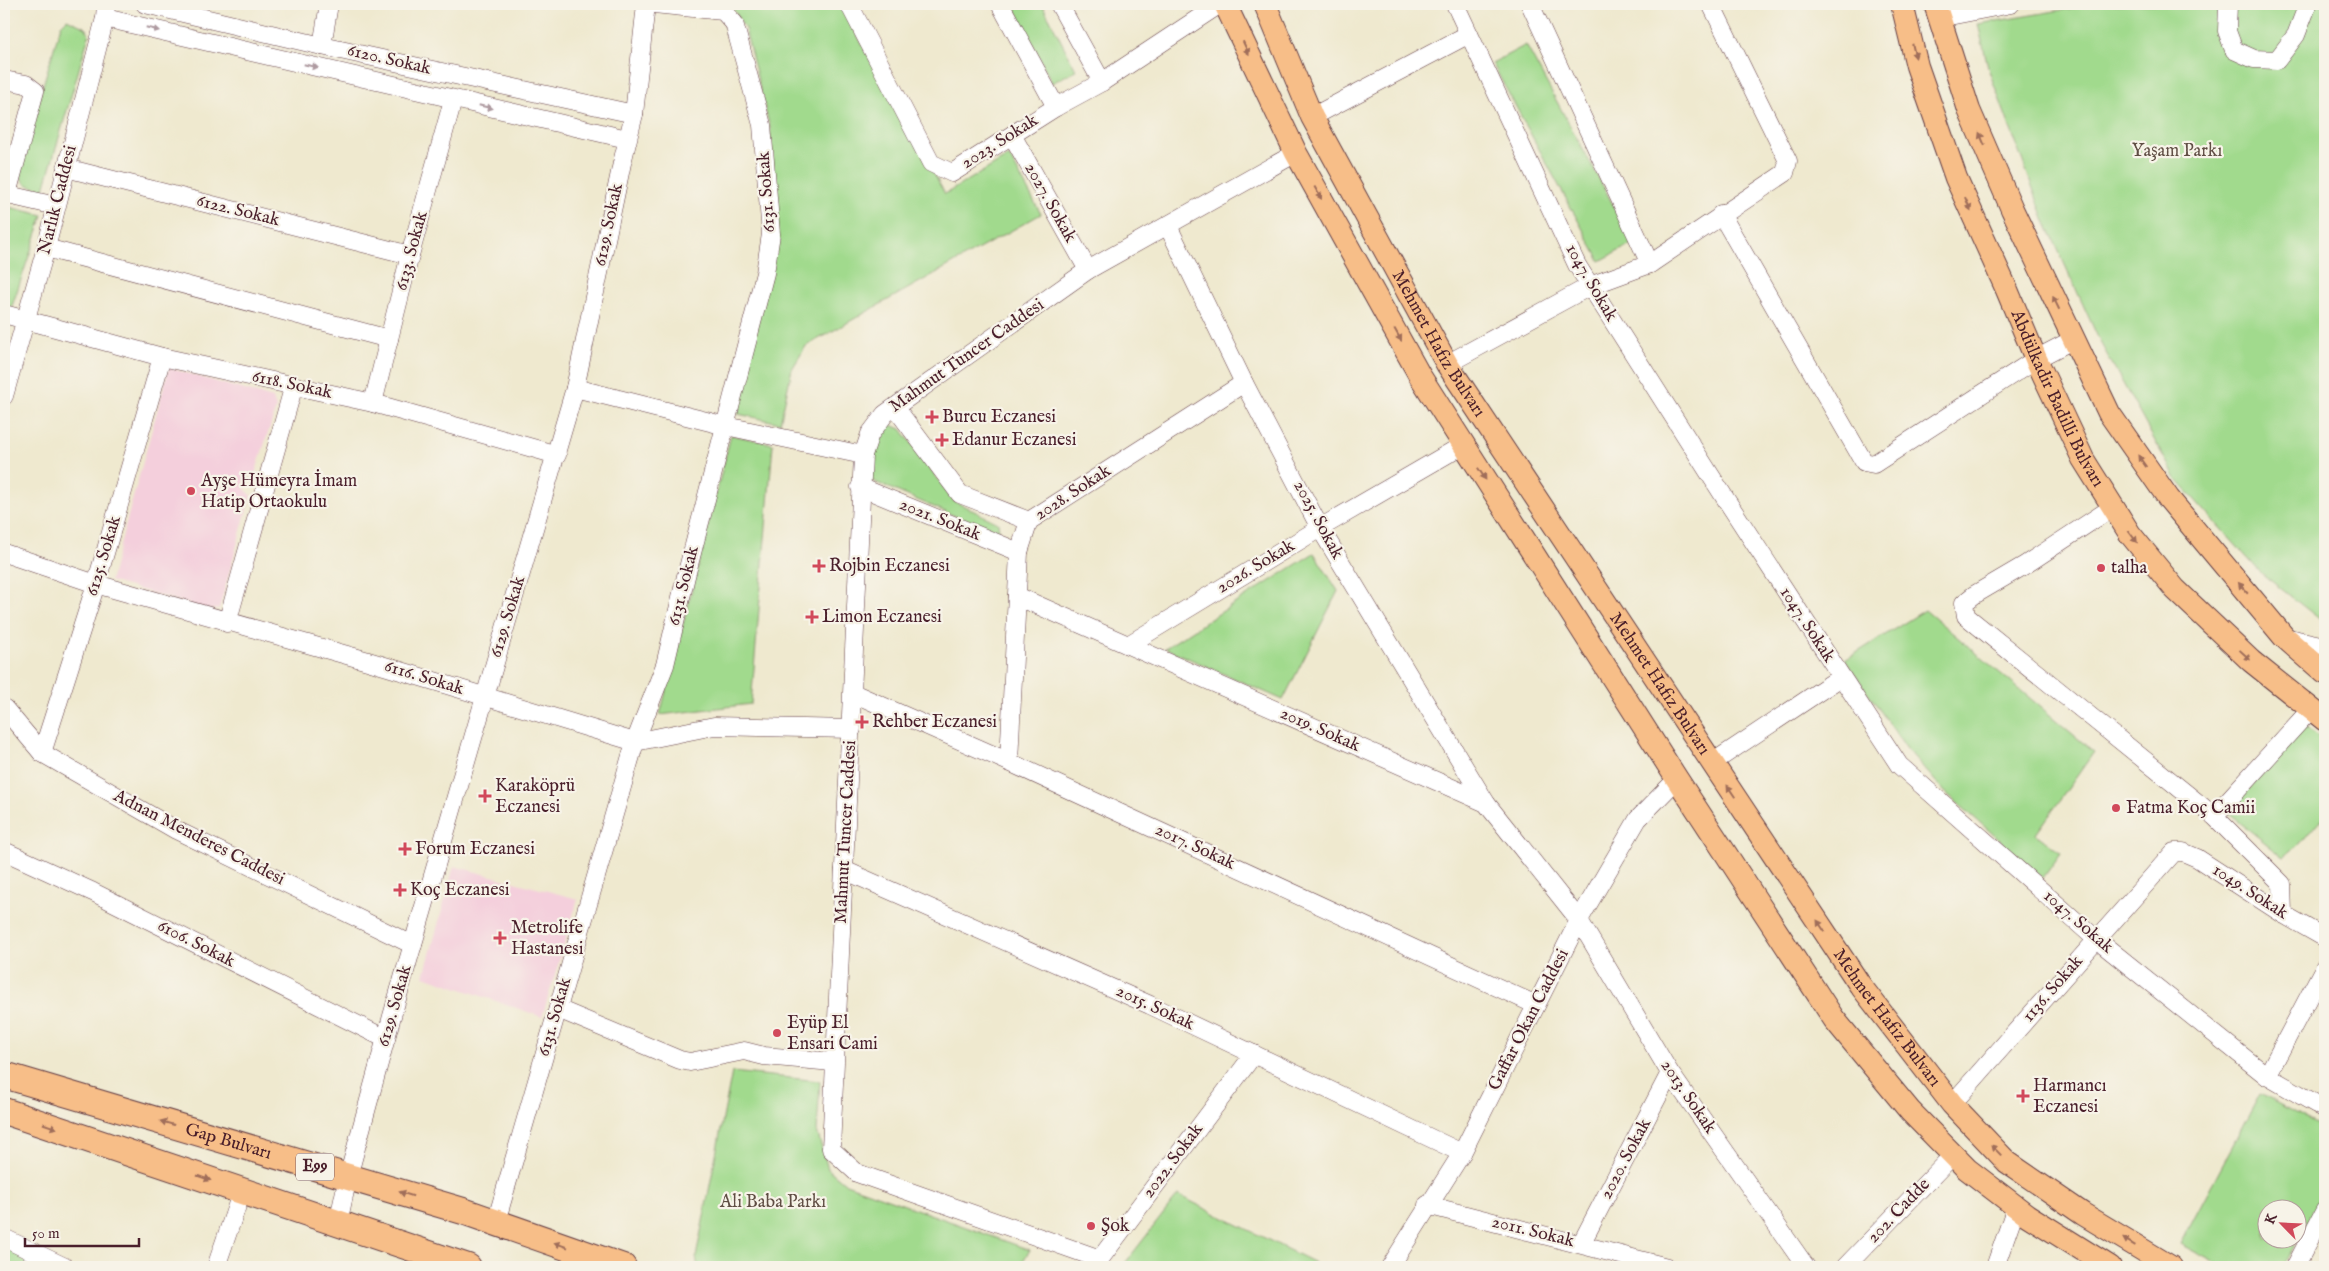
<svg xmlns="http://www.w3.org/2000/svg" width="2329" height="1271" viewBox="0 0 2329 1271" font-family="'IM FELL English',serif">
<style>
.built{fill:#f4cfdc}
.green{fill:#a1da8d;stroke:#767c5c;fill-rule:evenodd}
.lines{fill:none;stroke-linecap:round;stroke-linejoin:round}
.minor-casing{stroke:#633d44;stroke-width:19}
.major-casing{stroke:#633d44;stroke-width:24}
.highway-casing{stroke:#633d44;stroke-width:28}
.minor{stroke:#fff;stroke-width:18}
.major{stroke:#f7be88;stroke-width:22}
.highway{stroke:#f7be88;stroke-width:26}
.oneway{fill:#ae9aa0}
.oneway2{fill:#a06e5a}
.poi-dot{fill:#d1495b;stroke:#f7f3e8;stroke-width:2}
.labels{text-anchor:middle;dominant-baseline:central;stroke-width:4.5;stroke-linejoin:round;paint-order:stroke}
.shield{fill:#f7f3e8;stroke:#7e5f64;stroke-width:1}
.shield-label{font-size:16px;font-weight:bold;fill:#4a1f2b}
.street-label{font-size:18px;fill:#4a1f2b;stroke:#f7f3e8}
.park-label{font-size:18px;fill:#604e44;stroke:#f7f3e8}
.poi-label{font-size:18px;fill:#4a1f2b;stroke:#f7f3e8;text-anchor:start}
</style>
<rect width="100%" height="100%" fill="#f7f3e8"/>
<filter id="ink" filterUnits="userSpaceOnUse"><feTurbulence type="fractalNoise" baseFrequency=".02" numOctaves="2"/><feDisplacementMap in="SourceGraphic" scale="10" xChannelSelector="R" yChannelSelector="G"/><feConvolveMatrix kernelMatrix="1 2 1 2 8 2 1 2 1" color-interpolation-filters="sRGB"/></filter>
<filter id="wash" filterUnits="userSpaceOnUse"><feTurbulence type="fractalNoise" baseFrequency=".0096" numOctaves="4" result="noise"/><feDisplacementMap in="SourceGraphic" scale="20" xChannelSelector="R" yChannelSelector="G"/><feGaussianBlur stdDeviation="1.12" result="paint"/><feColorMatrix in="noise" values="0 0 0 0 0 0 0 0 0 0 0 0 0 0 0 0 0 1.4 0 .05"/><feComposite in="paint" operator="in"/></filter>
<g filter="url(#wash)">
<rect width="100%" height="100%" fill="#efe9cf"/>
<!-- built -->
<g class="built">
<polygon points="169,368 273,398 276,408 255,474 245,475 243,487 251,495 219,609 210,610 110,581"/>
<polygon points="454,866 578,899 542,1017 424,976"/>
</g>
<!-- green -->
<g class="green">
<polygon points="723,4 840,4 945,194 1009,156 1041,214 806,346 792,369 780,423 738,414 776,234 770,128 745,29 731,5"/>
<polygon points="1013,4 1042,4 1076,70 1052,83"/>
<polygon points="2097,4 2325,4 2325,619 2317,617 2261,573 2176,479 2100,342 2045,221 1989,71 1978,24"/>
<path d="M67,19L86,28L89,35L44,189C25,185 21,186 19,165L61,25Z"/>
<polygon points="1526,45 1634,243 1600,261 1492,63"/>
<polygon points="4,206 43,215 10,312 4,310"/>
<polygon points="889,424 901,429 954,501 998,523 999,530 995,533 868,479 876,437"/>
<polygon points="731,435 773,444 751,704 660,715"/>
<polygon points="1314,553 1338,591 1283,700 1165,648"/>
<polygon points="1925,610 2094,752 2036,834 2061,853 2043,878 1945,792 1907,749 1845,660"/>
<polygon points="2305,725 2325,741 2325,814 2298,846 2283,857 2228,813"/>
<polygon points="732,1072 820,1081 817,1131 828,1169 846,1184 1030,1250 1019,1267 698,1267 696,1257"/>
<path d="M2260,1094L2325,1129V1194L2282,1267H2223L2180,1244ZM2266,1208H2296V1238H2266Z"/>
<polygon points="1178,1195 1323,1267 1122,1267"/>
<polygon points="4,1246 47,1267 4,1267"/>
</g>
</g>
<g filter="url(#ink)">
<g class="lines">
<!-- minor casing -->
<g class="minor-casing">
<g id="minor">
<polyline points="145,4 322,46 634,114"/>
<polyline points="849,4 931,163 952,173 1056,107 1102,82 1220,4"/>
<polyline points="1000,4 1056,107"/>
<polyline points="1059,4 1102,82"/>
<polyline points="1455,4 1577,265 1725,498 1899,765 2096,939 2267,1076 2325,1109"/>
<polyline points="2228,4 2227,31 2234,50 2254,59 2277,60 2296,35 2308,4"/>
<polyline points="105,18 627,139"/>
<polyline points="1939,18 2011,4"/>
<polyline points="322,46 329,4"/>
<polyline points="4,80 26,84 35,91 7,194"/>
<polyline points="1312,117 1469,34"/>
<polyline points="1012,135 1088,270"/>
<polyline points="66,168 410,255"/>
<polyline points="4,194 56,206"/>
<polyline points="1721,214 1864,462 1874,464 2036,359 2074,339"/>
<polyline points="1168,226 1244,383 1320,528 1486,803"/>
<polyline points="46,248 389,339"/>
<polyline points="1650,264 1785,173 1788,161 1711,4"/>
<polyline points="4,314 162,357 373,403 557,455"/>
<polyline points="1447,364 1590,286 1650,264 1530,4"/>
<polyline points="575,388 726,426 863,455"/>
<polyline points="4,396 46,248 105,18 106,4"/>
<polyline points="373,403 410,255 453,100"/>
<polyline points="895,407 960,494 1029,521"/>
<polyline points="860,487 1019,552"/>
<polyline points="2113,507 2025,565 1974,595 1964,603 1966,616 2214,816 2282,884 2283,914"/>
<polyline points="4,553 96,584 368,661 635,742 714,726 852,729"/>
<polyline points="1017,596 1486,803 1579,920 1670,1073 1806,1267"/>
<polyline points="227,623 294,385"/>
<polyline points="2284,637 2325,646"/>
<polyline points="1128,645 1320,528 1463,445"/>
<polyline points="853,693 1009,762 1536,1005"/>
<polyline points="4,708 42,753 176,830 413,945"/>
<polyline points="42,753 96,584 162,357"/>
<polyline points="1009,762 1019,552 1029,521 1244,383"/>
<polyline points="1712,763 1841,677"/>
<polyline points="2214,816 2311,709"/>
<polyline points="4,851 93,892 386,1039"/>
<polyline points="844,870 1150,1005 1462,1153"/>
<polyline points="558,1009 680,1060 690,1062 744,1051 764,1056 833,1062"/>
<polyline points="2267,1076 2325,966"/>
<polyline points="1952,1104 2174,852 2183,852 2197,858 2283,914 2325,938"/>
<polyline points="1427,1205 1667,1267"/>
<polyline points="496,1222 635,742 665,665 686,576 765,273 771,234 762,125 734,23 723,11 654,4"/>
<polyline points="338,1223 348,1177 392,1016 575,388 622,163 634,114 646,4"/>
<polyline points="4,1238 65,1267"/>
<polyline points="1581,1244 1670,1073"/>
<polyline points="1100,1259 857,1173 831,1149 863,455 870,434 885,414 1088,270 1296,153"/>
<polyline points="216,1267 242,1191"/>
<polyline points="1092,1267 1100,1259 1254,1054"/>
<polyline points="1390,1267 1462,1153 1579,920 1638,819 1677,779"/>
<polyline points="1845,1267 1953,1155"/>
<polyline points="1995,1267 2016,1207"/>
<polyline points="2295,1267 2325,1210"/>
</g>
</g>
<!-- major casing -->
<g class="major-casing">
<g id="major">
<polyline points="1225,4 1296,153 1420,376 1677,779 1834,1019 1910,1111 1967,1169 2027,1215 2110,1267"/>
<path id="s1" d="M1265,4L1312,117L1447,364L1860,985L1952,1104L2007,1162L2083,1214L2171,1267"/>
<path id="s2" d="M1902,4L1917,66L1956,178L2007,290L2036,359L2083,459L2130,534L2175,589L2251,661L2325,720"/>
<polyline points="1935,4 1969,110 2012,209 2109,413 2169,499 2284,637 2325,673"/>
</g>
</g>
<!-- highway casing -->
<g class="highway-casing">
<g id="highway">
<path id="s3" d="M4,1075L463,1211L623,1267"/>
<polyline points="4,1111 468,1267"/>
</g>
</g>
<!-- minor -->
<use href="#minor" class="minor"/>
<!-- major -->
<use href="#major" class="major"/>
<!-- highway -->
<use href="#highway" class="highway"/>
</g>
<!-- one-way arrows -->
<defs><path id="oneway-solid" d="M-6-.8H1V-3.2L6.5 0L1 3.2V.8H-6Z" transform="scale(1.25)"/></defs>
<g class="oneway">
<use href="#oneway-solid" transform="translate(153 29) rotate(13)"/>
<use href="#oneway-solid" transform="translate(311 66) rotate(13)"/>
<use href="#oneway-solid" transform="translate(486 107) rotate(13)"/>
</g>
<g class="oneway2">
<use href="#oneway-solid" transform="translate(1246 48) rotate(65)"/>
<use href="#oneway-solid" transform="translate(1914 51) rotate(77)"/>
<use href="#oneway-solid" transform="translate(1982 139) rotate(-113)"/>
<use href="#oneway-solid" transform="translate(1318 193) rotate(61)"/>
<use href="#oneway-solid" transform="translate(1968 204) rotate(66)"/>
<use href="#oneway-solid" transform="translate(2056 303) rotate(-116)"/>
<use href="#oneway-solid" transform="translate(1398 335) rotate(61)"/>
<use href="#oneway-solid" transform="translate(2142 461) rotate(-125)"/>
<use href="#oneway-solid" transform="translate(1482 474) rotate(57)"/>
<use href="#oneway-solid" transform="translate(2133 537) rotate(53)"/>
<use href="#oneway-solid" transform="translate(2243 588) rotate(-130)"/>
<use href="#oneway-solid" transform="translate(2245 655) rotate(43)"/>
<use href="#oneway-solid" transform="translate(1731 791) rotate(-124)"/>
<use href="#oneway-solid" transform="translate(1821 926) rotate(-124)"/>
<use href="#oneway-solid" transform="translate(167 1123) rotate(-164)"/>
<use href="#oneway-solid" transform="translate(50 1126) rotate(19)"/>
<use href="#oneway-solid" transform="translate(1996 1150) rotate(-134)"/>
<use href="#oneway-solid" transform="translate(204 1178) rotate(19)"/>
<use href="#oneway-solid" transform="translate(406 1194) rotate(-163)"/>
<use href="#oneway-solid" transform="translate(2129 1242) rotate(-149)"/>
<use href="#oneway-solid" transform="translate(561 1245) rotate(-160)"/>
</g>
</g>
<!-- markers -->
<g class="poi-dot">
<path d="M929.5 409.5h5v5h5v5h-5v5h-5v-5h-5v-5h5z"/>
<path d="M939.5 432.5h5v5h5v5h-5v5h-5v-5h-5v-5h5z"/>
<circle cx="191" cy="491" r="5"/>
<path d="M816.5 558.5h5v5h5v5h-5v5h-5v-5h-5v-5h5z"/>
<circle cx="2101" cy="568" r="5"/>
<path d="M809.5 609.5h5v5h5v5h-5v5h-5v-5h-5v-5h5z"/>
<path d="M859.5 714.5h5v5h5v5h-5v5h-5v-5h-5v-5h5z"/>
<path d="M482.5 788.5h5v5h5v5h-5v5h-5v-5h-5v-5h5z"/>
<circle cx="2116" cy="808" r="5"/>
<path d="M402.5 841.5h5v5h5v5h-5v5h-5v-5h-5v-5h5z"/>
<path d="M397.5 882.5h5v5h5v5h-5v5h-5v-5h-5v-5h5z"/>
<path d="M497.5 930.5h5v5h5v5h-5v5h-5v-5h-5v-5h5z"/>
<circle cx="777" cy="1033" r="5"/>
<path d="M2020.5 1088.5h5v5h5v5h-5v5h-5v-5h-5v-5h5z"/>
<circle cx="1091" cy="1226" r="5"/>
</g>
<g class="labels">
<!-- shield labels -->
<rect class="shield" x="296" y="1153.5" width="38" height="27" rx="4"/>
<g class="shield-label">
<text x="315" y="1167">E99</text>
</g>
<!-- street labels -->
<g class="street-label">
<text transform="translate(389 60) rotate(13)">6120. Sokak</text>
<text transform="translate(1000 142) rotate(-32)">2023. Sokak</text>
<text transform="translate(767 192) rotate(-94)">6131. Sokak</text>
<text transform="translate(58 200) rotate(-76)">Narlık Caddesi</text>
<text transform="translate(1050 203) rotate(61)">2027. Sokak</text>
<text transform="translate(238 211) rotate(14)">6122. Sokak</text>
<text transform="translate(609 225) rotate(-78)">6129. Sokak</text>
<text transform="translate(412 251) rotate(-75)">6133. Sokak</text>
<text transform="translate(1591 283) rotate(60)">1047. Sokak</text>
<text stroke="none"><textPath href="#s1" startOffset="382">Mehmet Hafız Bulvarı</textPath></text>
<text transform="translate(967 356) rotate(-35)">Mahmut Tuncer Caddesi</text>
<text transform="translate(292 385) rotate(12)">6118. Sokak</text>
<text stroke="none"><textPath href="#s2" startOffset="425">Abdülkadir Badilli Bulvarı</textPath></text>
<text transform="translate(1073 493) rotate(-33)">2028. Sokak</text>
<text transform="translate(940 520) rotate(22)">2021. Sokak</text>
<text transform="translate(1318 520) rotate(62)">2025. Sokak</text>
<text transform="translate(104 556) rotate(-73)">6125. Sokak</text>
<text transform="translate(1256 567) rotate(-31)">2026. Sokak</text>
<text transform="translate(684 586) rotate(-76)">6131. Sokak</text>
<text transform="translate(508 617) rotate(-73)">6129. Sokak</text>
<text transform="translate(1807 625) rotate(57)">1047. Sokak</text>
<text transform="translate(424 678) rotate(17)">6116. Sokak</text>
<text stroke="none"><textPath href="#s1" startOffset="788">Mehmet Hafız Bulvarı</textPath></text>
<text transform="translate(1320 730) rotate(24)">2019. Sokak</text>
<text transform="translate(846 832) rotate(-87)">Mahmut Tuncer Caddesi</text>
<text transform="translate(199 838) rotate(27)">Adnan Menderes Caddesi</text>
<text transform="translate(1195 847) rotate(25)">2017. Sokak</text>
<text transform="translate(2250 892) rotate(33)">1049. Sokak</text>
<text transform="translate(2078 922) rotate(41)">1047. Sokak</text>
<text transform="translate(196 944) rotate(27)">6106. Sokak</text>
<text transform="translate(2053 989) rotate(-49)">1136. Sokak</text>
<text transform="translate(395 1006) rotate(-74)">6129. Sokak</text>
<text transform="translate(1155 1008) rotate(25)">2015. Sokak</text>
<text transform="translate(555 1017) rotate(-74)">6131. Sokak</text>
<text stroke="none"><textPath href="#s1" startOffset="1192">Mehmet Hafız Bulvarı</textPath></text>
<text transform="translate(1529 1020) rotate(-63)">Gaffar Okan Caddesi</text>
<text transform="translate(1688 1097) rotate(56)">2013. Sokak</text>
<text stroke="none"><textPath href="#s3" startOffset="234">Gap Bulvarı</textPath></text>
<text transform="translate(1626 1159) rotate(-62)">2020. Sokak</text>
<text transform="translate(1173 1161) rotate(-53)">2022. Sokak</text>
<text transform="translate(1899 1211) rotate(-46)">202. Cadde</text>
<text transform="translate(1533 1232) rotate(14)">2011. Sokak</text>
</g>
<!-- park labels -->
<g class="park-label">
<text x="2177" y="151">Yaşam Parkı</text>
<text x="773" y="1202">Ali Baba Parkı</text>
</g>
<!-- poi labels -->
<g class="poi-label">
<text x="942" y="417">Burcu Eczanesi</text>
<text x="952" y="440">Edanur Eczanesi</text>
<text x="201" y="481">Ayşe Hümeyra İmam<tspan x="201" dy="21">Hatip Ortaokulu</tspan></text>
<text x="829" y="566">Rojbin Eczanesi</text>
<text x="2111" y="568">talha</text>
<text x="822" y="617">Limon Eczanesi</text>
<text x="872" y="722">Rehber Eczanesi</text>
<text x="495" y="786">Karaköprü<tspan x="495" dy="21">Eczanesi</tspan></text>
<text x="2126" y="808">Fatma Koç Camii</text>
<text x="415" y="849">Forum Eczanesi</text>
<text x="410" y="890">Koç Eczanesi</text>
<text x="511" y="928">Metrolife<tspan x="511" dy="21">Hastanesi</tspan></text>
<text x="787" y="1023">Eyüp El<tspan x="787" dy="21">Ensari Cami</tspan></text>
<text x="2033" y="1086">Harmancı<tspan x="2033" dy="21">Eczanesi</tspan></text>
<text x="1101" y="1226">Şok</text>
</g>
</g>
<!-- margin -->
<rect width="2329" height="1271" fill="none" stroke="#f7f3e8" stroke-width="20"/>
<!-- north arrow -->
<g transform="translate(2282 1224) rotate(294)"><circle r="24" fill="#f7f3e8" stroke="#b29e9c"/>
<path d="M0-4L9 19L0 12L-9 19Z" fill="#d1495b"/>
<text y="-8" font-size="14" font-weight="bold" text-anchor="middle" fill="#4a1f2b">K</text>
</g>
<!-- scale -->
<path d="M25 1238v8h114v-8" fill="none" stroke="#4a1f2b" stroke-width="2.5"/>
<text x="32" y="1238" font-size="15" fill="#4a1f2b" stroke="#f7f3e8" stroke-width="4" paint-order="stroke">50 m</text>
</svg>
